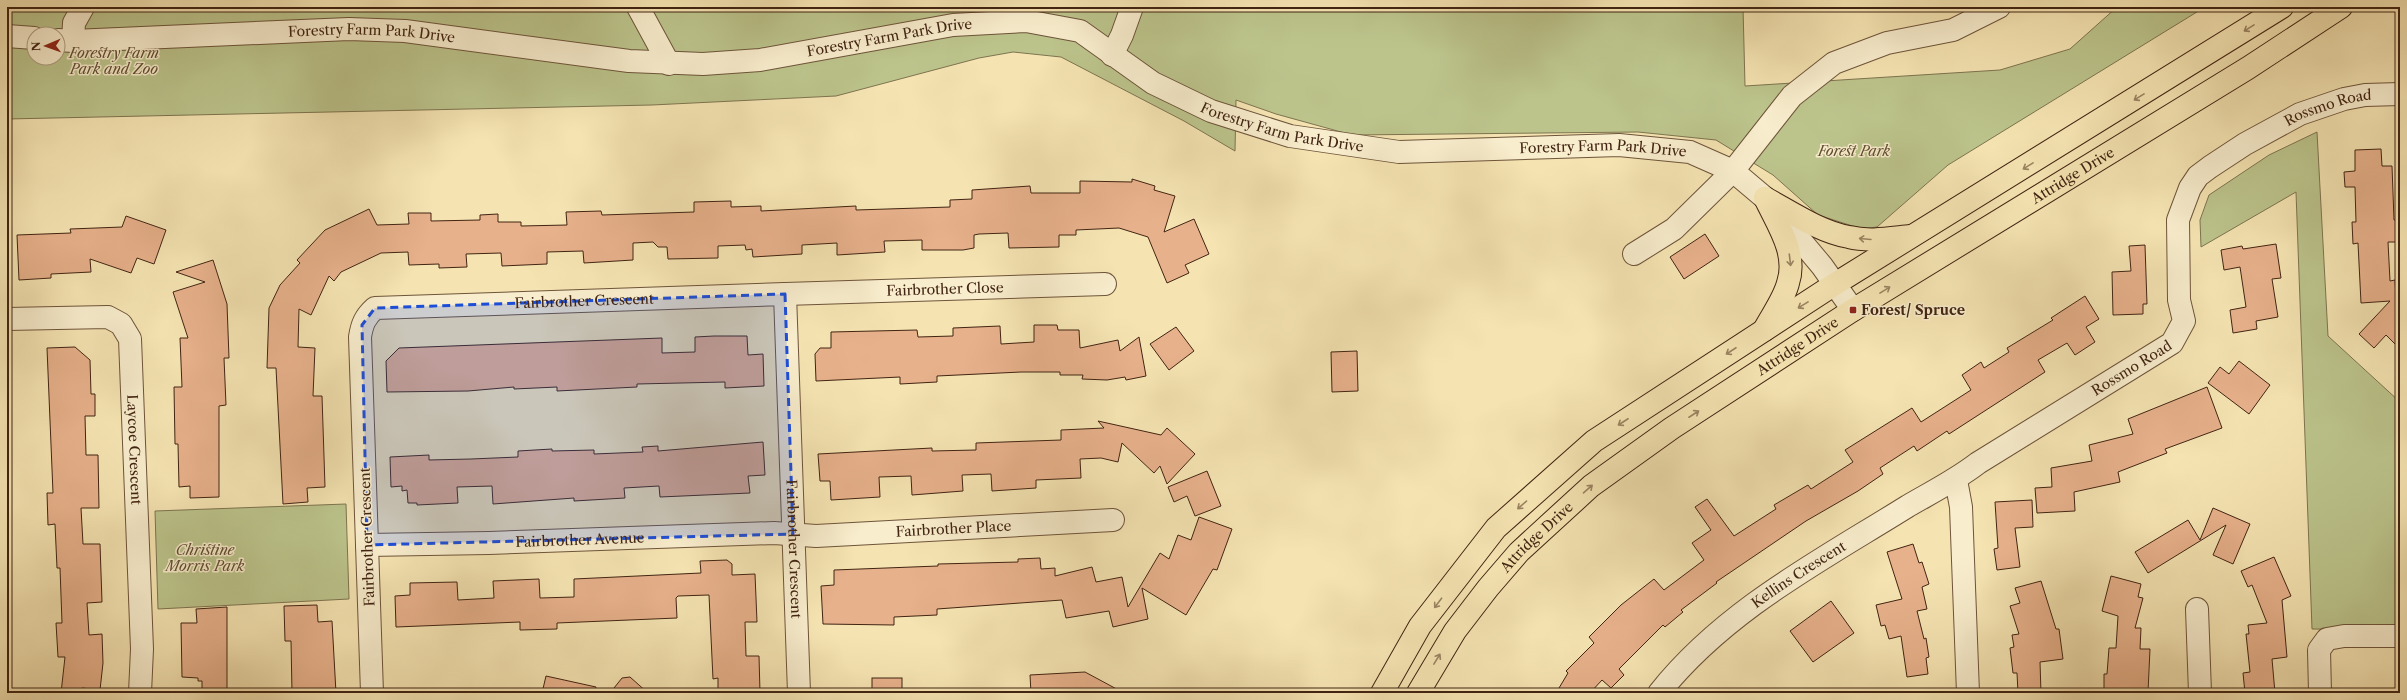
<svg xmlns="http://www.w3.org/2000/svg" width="2407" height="700" viewBox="0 0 2407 700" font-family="'Libre Caslon Text',serif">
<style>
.green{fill:#bcc48c;stroke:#7e744f;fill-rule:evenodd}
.building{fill:#e7b18b;stroke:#412412}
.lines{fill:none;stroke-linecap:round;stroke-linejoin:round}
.minor-casing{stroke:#6e543a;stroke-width:24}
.major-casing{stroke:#412412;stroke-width:24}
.minor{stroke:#f8edcd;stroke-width:22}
.major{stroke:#f5e4b2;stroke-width:22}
.oneway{stroke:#9b8462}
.marked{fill:#1d4ed8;fill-opacity:0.2;stroke:#1d4ed8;stroke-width:3;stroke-dasharray:8 5;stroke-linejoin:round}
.poi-dot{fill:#8f2418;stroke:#f8edcd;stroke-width:1.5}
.labels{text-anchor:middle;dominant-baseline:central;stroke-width:3;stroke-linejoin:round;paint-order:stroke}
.street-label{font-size:14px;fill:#412412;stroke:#f8edcd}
.park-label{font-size:14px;font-style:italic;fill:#604c30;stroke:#f8edcd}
.poi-label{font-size:14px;font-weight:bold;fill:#412412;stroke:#f8edcd;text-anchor:start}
</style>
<rect width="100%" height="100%" fill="#f5e4b2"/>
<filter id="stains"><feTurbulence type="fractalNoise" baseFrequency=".005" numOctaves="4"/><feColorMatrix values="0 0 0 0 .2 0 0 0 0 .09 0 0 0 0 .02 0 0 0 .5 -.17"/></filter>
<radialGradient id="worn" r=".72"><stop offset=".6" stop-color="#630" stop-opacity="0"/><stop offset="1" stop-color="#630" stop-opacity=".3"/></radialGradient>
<!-- green -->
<g class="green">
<path d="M7,7H1743L1745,86L2000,70L2070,49L2117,7H2205L1948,165L1877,227L1862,229L1818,215L1773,175L1716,140L1638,132L1352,135L1276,114L1236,100L1235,151L1184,121L1061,57L1013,52L979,58L836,96L652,105L7,119ZM34,34H58V58H34Z"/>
<polygon points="2317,132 2328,336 2400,402 2400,630 2312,629 2296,192 2201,247 2200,220 2209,195 2269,155"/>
<polygon points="346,504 349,599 158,609 155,511"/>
</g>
<!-- building -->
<g class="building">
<polygon points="2381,149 2382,166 2392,166 2394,220 2398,220 2399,242 2388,242 2390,281 2395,280 2397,315 2400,311 2400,349 2386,335 2374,348 2359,334 2390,301 2361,303 2358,243 2353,244 2352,222 2356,222 2355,187 2345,187 2344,172 2355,171 2355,150"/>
<polygon points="1132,179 1155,186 1154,190 1175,196 1164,232 1194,219 1209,254 1185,265 1189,273 1167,283 1148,237 1119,228 1076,230 1076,235 1059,235 1059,247 1009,248 1008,233 979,234 974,235 974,248 963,250 922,250 922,240 884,241 885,252 837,255 837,243 802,245 802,254 753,257 752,249 746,250 745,245 718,246 718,258 668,259 667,247 658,247 653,242 633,243 633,260 584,263 583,251 547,252 547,264 502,266 501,253 466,254 467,267 439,268 439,264 409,265 408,252 381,253 341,272 334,281 329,276 311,315 299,309 298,347 315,348 313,396 322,396 325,487 307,488 308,502 283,504 276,368 267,368 269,308 280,285 300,263 297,260 325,230 369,209 377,225 409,224 408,213 431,213 431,221 480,220 480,215 498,214 498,222 521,222 521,226 567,225 566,212 601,211 602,215 694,212 694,202 731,201 731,207 761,206 761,211 856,206 856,210 950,207 950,200 972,199 972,190 1030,186 1031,193 1080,193 1080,181 1132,182"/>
<polygon points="126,216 166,230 154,264 137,258 131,273 90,259 91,272 51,274 51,278 19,280 17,235 71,233 70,229 122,227"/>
<polygon points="1705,234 1719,256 1684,279 1670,257"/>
<polygon points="2276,244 2281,278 2272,279 2278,317 2256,321 2257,329 2233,333 2230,310 2246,307 2240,267 2224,270 2221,250 2242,246 2243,249"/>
<polygon points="2145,245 2147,304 2143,304 2143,314 2113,315 2112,272 2131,271 2129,246"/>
<polygon points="213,260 227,304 229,358 224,358 226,405 219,406 219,497 190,498 190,486 179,487 178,444 175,444 174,387 182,387 180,338 188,338 173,292 205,282 176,272"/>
<polygon points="2085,296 2099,319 2086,327 2095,342 2075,355 2067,343 2038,360 2045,372 1949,434 1947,431 1917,451 1914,446 1880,468 1883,474 1858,491 1806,521 1716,582 1717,583 1681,610 1683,612 1665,627 1663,625 1619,669 1624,675 1611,688 1602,680 1590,693 1556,693 1568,673 1566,671 1594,643 1589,637 1621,605 1654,579 1664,590 1704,560 1692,543 1711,530 1695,507 1707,499 1734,536 1776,509 1774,505 1808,485 1811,489 1853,462 1845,450 1912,408 1921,422 1971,390 1962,375 1981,362 1984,368 2009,352 2007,348 2053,320 2051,318"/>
<polygon points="1034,325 1057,325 1058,330 1079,330 1080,348 1118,340 1120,351 1139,337 1146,376 1126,380 1125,377 1107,380 1082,379 1083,375 1060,375 1060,372 1021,372 937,376 937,382 900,384 900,377 816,381 815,354 820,348 831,348 831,332 917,330 918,337 953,336 953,328 1000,326 1001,344 1034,342"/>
<polygon points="1176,327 1194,351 1169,370 1150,344"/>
<polygon points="714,336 747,336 748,355 763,354 764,386 725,388 725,382 637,384 637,387 557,391 557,387 514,389 514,387 468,391 387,392 386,361 399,348 662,338 662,353 695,352 695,337"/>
<polygon points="75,347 90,360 91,394 95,394 95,416 85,416 86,455 98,455 99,508 81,508 83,544 100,544 102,602 87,603 89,635 102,634 103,663 100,690 82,688 82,693 61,693 65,657 58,657 56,623 62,623 60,568 57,568 55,524 48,525 47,493 53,493 47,348"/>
<polygon points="1357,351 1358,391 1332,392 1331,352"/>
<polygon points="2239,361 2270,385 2249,414 2208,383 2220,367 2229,374"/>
<polygon points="2207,387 2222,428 2165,449 2167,453 2118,472 2120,482 2074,492 2075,511 2037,513 2035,488 2052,487 2051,468 2092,461 2089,445 2133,434 2128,419"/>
<polygon points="1098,421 1161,435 1167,428 1195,454 1167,484 1160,466 1154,473 1122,443 1118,462 1101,458 1080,459 1081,478 1036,480 1036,488 992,491 991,474 962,475 963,491 912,495 911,476 879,477 880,497 831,500 830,481 820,481 818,454 932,448 932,451 976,450 976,443 1061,440 1061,430 1104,428"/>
<polygon points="763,442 765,475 748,476 750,493 660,497 659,486 624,488 625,498 574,501 574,498 493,504 492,486 457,487 458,503 417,505 417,503 408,503 407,490 402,491 402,486 391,487 390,457 429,455 429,460 471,459 518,457 518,451 552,449 552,451 594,450 594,454 643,452 642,447 658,446 658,451"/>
<polygon points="1207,471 1221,506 1195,516 1187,496 1174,502 1168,487"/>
<polygon points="2032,500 2033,527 2015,528 2020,567 1997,570 1994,549 1998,548 1995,502"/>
<polygon points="2213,508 2250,524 2233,564 2213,555 2226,525 2148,573 2135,552 2188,520 2200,540"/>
<polygon points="1199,517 1232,529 1217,570 1213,569 1186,615 1142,588 1148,619 1113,627 1109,611 1066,618 1062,600 937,609 937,615 894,617 894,625 823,624 821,586 834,585 834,570 938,566 938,564 1018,562 1018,559 1040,558 1041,569 1055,568 1055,576 1092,567 1096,582 1122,577 1128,607 1160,553 1169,559 1178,535 1191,540"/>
<polygon points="1913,544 1919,563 1922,562 1929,584 1922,587 1927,609 1917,611 1924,639 1926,638 1929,657 1926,658 1928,674 1907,677 1901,636 1889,639 1885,625 1881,626 1876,605 1902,599 1887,552"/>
<polygon points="2274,557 2291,596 2282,600 2287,657 2272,659 2275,693 2245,693 2243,673 2250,672 2246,634 2249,634 2248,625 2267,623 2252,585 2248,587 2241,571"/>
<polygon points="727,560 732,564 732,575 755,574 757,622 745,622 746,656 759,656 760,693 718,693 718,678 713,679 709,595 678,596 676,598 677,618 557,623 557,629 520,630 520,622 396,627 395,596 410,595 410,583 457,582 458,600 494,598 493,581 539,579 540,598 574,597 574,579 701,573 700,561"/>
<polygon points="2111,576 2141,584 2138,597 2143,598 2135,628 2141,628 2140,649 2150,649 2148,692 2104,689 2104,674 2107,674 2109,648 2116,648 2118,616 2102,611"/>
<polygon points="2041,581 2056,629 2059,629 2063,659 2040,662 2041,693 2018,693 2017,673 2013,673 2010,648 2014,647 2012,635 2019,634 2010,606 2020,603 2015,588"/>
<polygon points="1831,601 1854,633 1813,662 1790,631"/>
<polygon points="317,605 318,622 332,621 336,693 292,693 291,641 285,641 284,606"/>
<polygon points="227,607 227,693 202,693 202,681 198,681 198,678 182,677 181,623 197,623 196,609"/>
<polygon points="1085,672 1124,693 1031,693 1030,675"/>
<polygon points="546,676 596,687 595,693 542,693"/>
<polygon points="630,677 648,693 610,693 622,678"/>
<rect x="872" y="678" width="30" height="15"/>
</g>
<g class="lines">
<!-- minor casing -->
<g class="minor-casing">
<g id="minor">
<polyline points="638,7 669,64"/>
<polyline points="7,36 34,38"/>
<path id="s1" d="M58,40L73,41L349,29L405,31L629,61L703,64L760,60L953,25L1026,21L1080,31L1153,83L1211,111L1290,136L1399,152L1619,145L1690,152L1733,171L1765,198L1822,266L1853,310"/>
<polyline points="73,41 74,23 83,7"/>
<polyline points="1112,55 1122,35 1132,7"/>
<polyline points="1634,254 1674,229 1733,171 1792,96 1834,63 1887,43 1953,30 1999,7"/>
<path id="s2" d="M785,294L1105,284"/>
<path id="s3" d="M7,319L108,317L121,324L130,339L142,649L140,693"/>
<polyline points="1956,480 1961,507 1968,693"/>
<path id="s4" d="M367,545L489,543L774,533L816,536L1113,520"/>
<polyline points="2197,609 2200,693"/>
<path id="s5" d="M372,693L360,337C362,324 365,317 375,308L785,294L799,693"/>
<path id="s6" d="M1659,693C1725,610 1820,561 1908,506C1932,492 1956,480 1978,463L2172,343L2184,321L2179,300L2178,220L2190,188L2198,176L2210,167L2245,144L2300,114L2344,99L2365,95L2400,94"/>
<polyline points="2320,693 2319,650 2327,639 2344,636 2400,636"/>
</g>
</g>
<!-- major casing -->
<g class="major-casing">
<g id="major">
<path d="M1765,198C1791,212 1820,232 1849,237C1869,242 1890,238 1911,236"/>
<path d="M1764,330C1772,315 1784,299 1788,283C1798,253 1777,224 1765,198"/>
<polyline points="1382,693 1420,626 1496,528 1594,441 1835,284 2282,7"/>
<path id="s7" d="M1418,693L1455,631L1488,588L1519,552L1591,486L1672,428L1853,310L2248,68L2341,7"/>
</g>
</g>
<!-- minor -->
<use href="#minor" class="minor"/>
<!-- major -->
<use href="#major" class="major"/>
</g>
<!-- one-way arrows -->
<defs><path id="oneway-shaft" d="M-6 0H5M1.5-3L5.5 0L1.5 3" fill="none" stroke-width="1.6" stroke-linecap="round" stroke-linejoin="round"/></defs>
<g class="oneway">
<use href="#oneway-shaft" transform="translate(2249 28) rotate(148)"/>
<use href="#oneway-shaft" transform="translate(2139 97) rotate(148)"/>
<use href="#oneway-shaft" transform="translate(2028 166) rotate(148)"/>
<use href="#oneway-shaft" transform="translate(1865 239) rotate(-175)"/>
<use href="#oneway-shaft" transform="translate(1790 260) rotate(83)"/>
<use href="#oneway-shaft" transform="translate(1885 290) rotate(-32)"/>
<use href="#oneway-shaft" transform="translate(1803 305) rotate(148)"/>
<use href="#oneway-shaft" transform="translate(1731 351) rotate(147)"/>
<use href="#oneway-shaft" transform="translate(1694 414) rotate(-33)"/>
<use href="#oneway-shaft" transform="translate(1623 422) rotate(147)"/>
<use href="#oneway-shaft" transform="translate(1588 489) rotate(-41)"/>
<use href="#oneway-shaft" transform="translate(1522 505) rotate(139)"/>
<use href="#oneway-shaft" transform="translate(1438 603) rotate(127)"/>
<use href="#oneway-shaft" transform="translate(1437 659) rotate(-58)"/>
</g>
<!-- marked area -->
<path class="marked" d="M785,294L793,534L367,545L362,325L375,308Z"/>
<!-- markers -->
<rect class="poi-dot" x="1849" y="306" width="8" height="8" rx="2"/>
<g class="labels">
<!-- street labels -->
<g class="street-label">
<text stroke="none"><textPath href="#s1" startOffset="314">Forestry Farm Park Drive</textPath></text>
<text stroke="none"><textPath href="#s1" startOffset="836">Forestry Farm Park Drive</textPath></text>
<text stroke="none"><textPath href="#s6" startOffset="947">Rossmo Road</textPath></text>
<text stroke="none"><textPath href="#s1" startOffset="1256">Forestry Farm Park Drive</textPath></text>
<text stroke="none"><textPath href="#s1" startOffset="1580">Forestry Farm Park Drive</textPath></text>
<text stroke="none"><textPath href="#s7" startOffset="845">Attridge Drive</textPath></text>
<text stroke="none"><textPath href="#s2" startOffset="160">Fairbrother Close</textPath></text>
<text stroke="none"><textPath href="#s5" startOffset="599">Fairbrother Crescent</textPath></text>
<text stroke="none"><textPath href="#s7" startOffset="521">Attridge Drive</textPath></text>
<text stroke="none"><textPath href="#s6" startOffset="576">Rossmo Road</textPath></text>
<text stroke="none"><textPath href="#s3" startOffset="244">Laycoe Crescent</textPath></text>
<text stroke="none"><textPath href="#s4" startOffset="587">Fairbrother Place</textPath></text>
<text transform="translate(367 537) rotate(-92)">Fairbrother Crescent</text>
<text stroke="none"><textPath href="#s7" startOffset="197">Attridge Drive</textPath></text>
<text stroke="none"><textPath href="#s4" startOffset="213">Fairbrother Avenue</textPath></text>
<text stroke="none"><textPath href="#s5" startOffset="1055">Fairbrother Crescent</textPath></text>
<text stroke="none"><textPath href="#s6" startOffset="184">Kellins Crescent</textPath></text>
</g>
<!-- park labels -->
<g class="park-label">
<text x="114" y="53">Forestry Farm<tspan x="114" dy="16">Park and Zoo</tspan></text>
<text x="1854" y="151">Forest Park</text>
<text x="205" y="550">Christine<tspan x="205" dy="16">Morris Park</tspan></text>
</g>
<!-- poi labels -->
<g class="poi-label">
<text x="1861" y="310">Forest/ Spruce</text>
</g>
</g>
<!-- margin -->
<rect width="2407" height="700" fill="none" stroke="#f5e4b2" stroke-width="24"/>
<rect x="8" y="8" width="2391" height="684" fill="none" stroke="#412412" stroke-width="2"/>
<rect x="12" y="12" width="2383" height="676" fill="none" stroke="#412412"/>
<!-- north arrow -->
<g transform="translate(46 46) rotate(268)"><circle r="19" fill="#f8edcd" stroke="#af9d82"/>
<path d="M0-3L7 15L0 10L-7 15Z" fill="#8f2418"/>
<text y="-6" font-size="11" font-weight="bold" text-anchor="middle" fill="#412412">N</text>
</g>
<rect width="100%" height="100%" filter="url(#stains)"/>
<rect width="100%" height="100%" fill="url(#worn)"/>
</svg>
